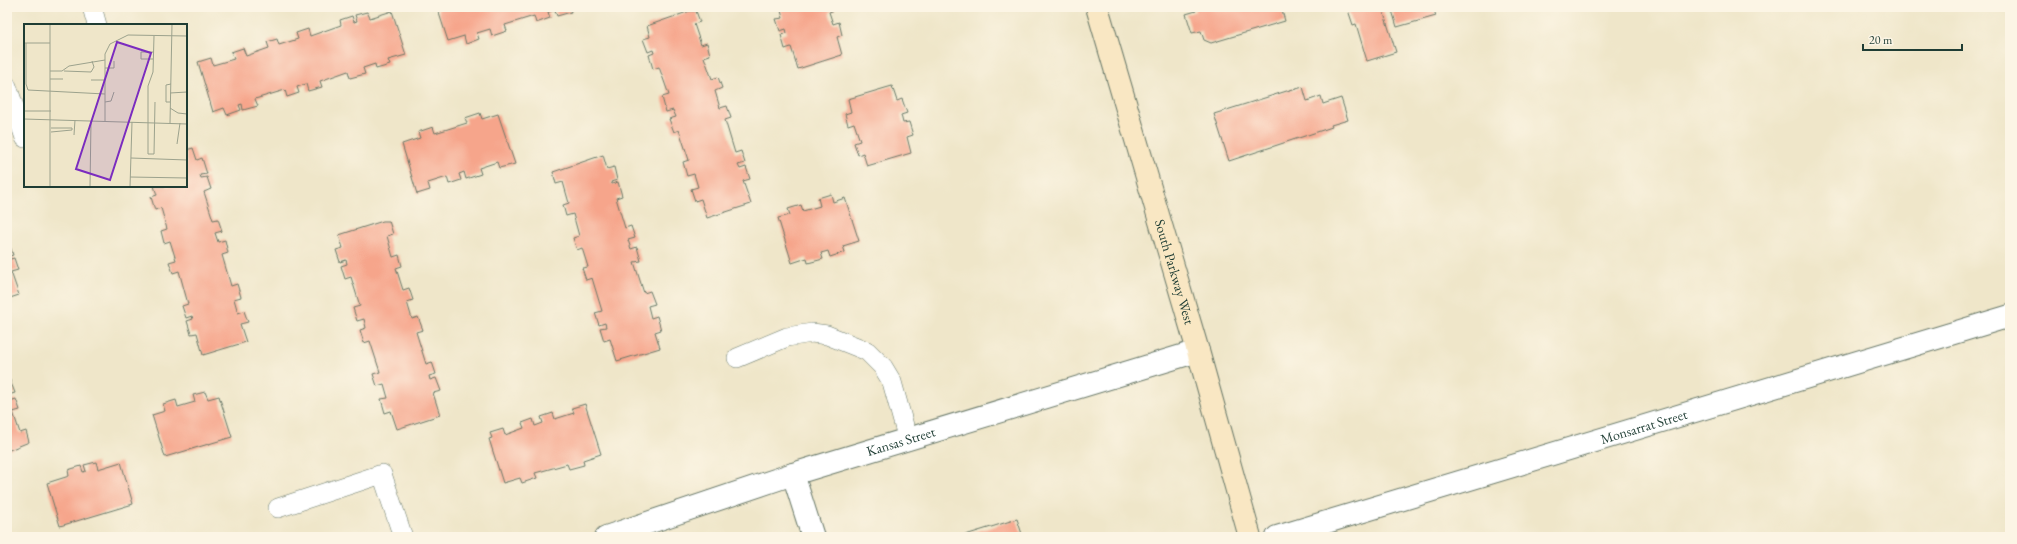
<svg xmlns="http://www.w3.org/2000/svg" width="2017" height="544" viewBox="0 0 2017 544" font-family="'EB Garamond',serif">
<style>
.building{fill:#f6a58b}
.lines{fill:none;stroke-linecap:round;stroke-linejoin:round}
.lane-casing{stroke:#687868;stroke-width:20}
.street-casing{stroke:#687868;stroke-width:24}
.secondary-casing{stroke:#687868;stroke-width:24}
.lane{stroke:#fff;stroke-width:19}
.street{stroke:#fff;stroke-width:22}
.secondary{stroke:#f9e7c3;stroke-width:22}
.labels{text-anchor:middle;dominant-baseline:central;stroke-width:3;stroke-linejoin:round;paint-order:stroke}
.street-label{font-size:14px;fill:#1f3d34;stroke:#fcf5e5}
.inset-road{fill:none;stroke:#9ca28d;stroke-width:1}
.view{fill:#7b2cbf;fill-opacity:0.15;stroke:#7b2cbf;stroke-width:2}
.inset-edge{fill:none;stroke:#1f3d34;stroke-width:2}
</style>
<rect width="100%" height="100%" fill="#fcf5e5"/>
<filter id="ink" filterUnits="userSpaceOnUse"><feTurbulence type="fractalNoise" baseFrequency=".025" numOctaves="2"/><feDisplacementMap in="SourceGraphic" scale="8" xChannelSelector="R" yChannelSelector="G"/><feConvolveMatrix kernelMatrix="1 2 1 2 8 2 1 2 1" color-interpolation-filters="sRGB"/></filter>
<filter id="wash" filterUnits="userSpaceOnUse"><feTurbulence type="fractalNoise" baseFrequency=".012" numOctaves="4" result="noise"/><feDisplacementMap in="SourceGraphic" scale="16" xChannelSelector="R" yChannelSelector="G"/><feGaussianBlur stdDeviation="0.9" result="paint"/><feColorMatrix in="noise" values="0 0 0 0 0 0 0 0 0 0 0 0 0 0 0 0 0 1.4 0 .05"/><feComposite in="paint" operator="in"/></filter>
<g filter="url(#wash)">
<rect width="100%" height="100%" fill="#efe6c9"/>
<g id="blocks">
<!-- building -->
<g class="building">
<polygon points="437,7 570,7 571,12 557,16 555,10 548,12 550,18 536,23 534,16 505,25 507,31 492,36 490,29 477,33 479,39 466,44 464,36 448,41"/>
<polygon points="780,7 834,7 835,10 829,12 833,24 839,22 842,35 837,37 842,55 798,69 791,47 785,49 781,35 787,33 786,29 780,31 776,19 783,18"/>
<polygon points="1194,7 1281,7 1285,21 1211,43 1204,40 1201,31 1192,33 1186,14 1196,11"/>
<polygon points="1347,7 1382,7 1396,52 1367,61 1356,24 1353,25"/>
<polygon points="1391,7 1433,7 1436,16 1397,27"/>
<polygon points="392,11 406,55 388,60 390,65 376,69 375,64 363,68 365,74 350,78 348,71 320,81 322,87 308,91 306,84 297,87 299,93 287,97 285,90 255,99 258,106 243,110 242,104 239,105 241,110 227,115 224,108 213,112 198,62 211,58 213,65 234,59 231,52 243,48 246,56 269,48 267,42 277,39 279,45 298,39 296,33 308,29 310,36 341,25 340,20 352,16 354,22 357,21 355,15 367,12 370,18"/>
<polygon points="690,11 696,11 700,22 694,24 701,45 707,43 710,55 704,57 712,79 718,77 722,88 715,91 720,108 727,106 731,118 725,120 735,153 741,151 745,163 738,165 740,169 746,167 750,179 743,181 751,204 707,218 701,199 695,201 691,189 698,187 694,174 687,176 683,162 689,160 679,130 674,132 669,119 676,117 673,110 666,112 662,97 669,95 659,67 653,69 649,55 654,53 653,50 648,52 643,39 650,37 647,26"/>
<polygon points="892,86 897,101 902,99 907,113 901,115 903,123 909,122 913,135 907,137 911,153 867,166 863,153 858,155 854,143 860,141 854,123 848,125 845,114 851,112 848,99"/>
<polygon points="1303,87 1307,101 1321,96 1323,104 1341,98 1348,120 1331,125 1332,127 1229,161 1214,114 1293,89 1293,90"/>
<polygon points="480,113 482,119 498,114 515,164 499,168 497,162 479,168 481,174 466,179 464,172 459,174 461,180 449,184 447,177 428,183 430,190 417,194 402,144 420,138 418,132 433,127 435,133 467,123 465,118"/>
<polygon points="193,148 197,160 202,158 207,174 200,175 201,178 207,177 211,189 204,192 213,220 218,219 222,231 215,233 218,242 225,240 228,253 222,255 231,286 237,284 241,297 234,299 238,313 244,311 248,322 240,324 246,342 203,355 197,333 191,334 187,321 193,319 192,316 186,318 182,306 188,304 179,271 173,273 169,262 176,260 170,241 164,243 161,231 167,229 161,208 155,210 151,197 157,195 154,186 186,186 186,150"/>
<polygon points="603,155 607,169 614,167 617,180 611,182 612,184 618,182 622,196 616,198 625,228 631,226 635,238 628,240 631,249 637,247 641,261 634,262 644,293 650,291 655,304 648,306 651,318 657,316 661,330 655,332 660,348 617,361 610,339 604,341 600,328 606,327 605,323 599,325 595,313 602,311 592,278 586,280 582,268 588,267 582,248 577,250 573,238 579,236 573,214 566,216 563,205 569,203 563,182 556,184 553,172"/>
<polygon points="831,194 833,202 845,198 859,241 843,246 845,252 830,257 828,251 821,253 823,259 808,263 807,258 792,263 778,218 790,215 788,209 801,205 803,211 820,206 818,198"/>
<polygon points="383,221 389,221 393,234 387,236 393,257 399,255 402,266 396,268 403,290 409,288 413,300 407,302 412,319 418,317 423,330 416,332 426,364 432,362 436,374 429,376 430,380 436,378 441,391 433,393 440,415 397,429 391,411 385,413 381,399 388,398 384,384 377,386 373,374 380,372 370,341 364,343 360,330 366,328 364,319 357,321 353,308 360,306 351,277 345,279 341,266 347,264 346,260 340,262 336,250 343,248 339,235"/>
<polygon points="9,243 13,255 7,257 7,244"/>
<polygon points="14,258 18,270 11,272 19,295 7,299 7,260"/>
<polygon points="10,380 15,393 8,395 10,401 16,399 20,410 13,412 20,433 26,431 29,442 7,451 7,381"/>
<polygon points="205,392 208,399 219,396 232,437 165,457 152,415 165,411 163,404 176,400 178,407 195,402 193,395"/>
<polygon points="585,404 601,454 583,460 584,465 569,469 567,464 535,473 537,478 522,483 520,478 503,483 489,439 492,438 490,433 503,429 505,435 524,428 522,423 533,419 535,426 543,423 541,417 553,413 555,419 574,413 572,408"/>
<polygon points="96,462 98,469 121,462 133,504 60,526 47,483 69,476 68,470 81,466 83,472 86,471 84,465"/>
<polygon points="1017,519 1023,537 959,537"/>
</g>
</g>
</g>
<g filter="url(#ink)">
<use href="#blocks" fill-opacity="0" stroke="#687868" stroke-width="1"/>
<g class="lines">
<!-- lane casing -->
<g class="lane-casing">
<g id="lane">
<polyline points="92,7 97,25"/>
<polyline points="7,86 25,138"/>
<polyline points="737,358 787,337 812,333 827,335 867,351 883,367 892,382 908,440"/>
<polyline points="278,508 382,474 403,537"/>
</g>
</g>
<!-- street casing -->
<g class="street-casing">
<g id="street">
<polyline points="793,474 813,537"/>
<path id="s1" d="M606,537L793,474L1198,351"/>
<path id="s2" d="M1277,537L2010,316"/>
</g>
</g>
<!-- secondary casing -->
<g class="secondary-casing">
<g id="secondary">
<path id="s3" d="M1097,7L1198,351L1250,537"/>
</g>
</g>
<!-- lane -->
<use href="#lane" class="lane"/>
<!-- street -->
<use href="#street" class="street"/>
<!-- secondary -->
<use href="#secondary" class="secondary"/>
</g>
</g>
<g class="labels">
<!-- street labels -->
<g class="street-label">
<text stroke="none"><textPath href="#s3" startOffset="276">South Parkway West</textPath></text>
<text stroke="none"><textPath href="#s2" startOffset="383">Monsarrat Street</textPath></text>
<text stroke="none"><textPath href="#s1" startOffset="310">Kansas Street</textPath></text>
</g>
</g>
<!-- overview -->
<g transform="translate(24 24)">
<rect width="163" height="163" fill="#efe6c9"/>
<path class="inset-road" d="M130,12L129,48L124,62V130H130L131,78M0,19H26M2,19V60L4,66L81,70M129,35H117V28H130M81,44H90V37M26,47H38L45,42L81,36M40,47L67,48L70,43L68,37M26,55H39M67,56H81M146,69L163,68M81,78L87,77L90,68M146,78H142V61L147,60M146,84L154,89L163,90M0,87H27M0,95L163,100M81,98V30L86,20L104,11L163,12M146,99L148,0M27,108L48,106V104H27M50,111L51,96M153,120L156,99M107,134L163,136M106,153L163,154M26,163V0M66,163L67,97M106,163L108,98"/>
<path class="view" d="M93,18L127,29L86,156L52,145Z"/>
<rect width="163" height="163" class="inset-edge"/>
</g>
<!-- margin -->
<rect width="2017" height="544" fill="none" stroke="#fcf5e5" stroke-width="24"/>
<!-- scale -->
<path d="M1863 44v6h99v-6" fill="none" stroke="#1f3d34" stroke-width="2"/>
<text x="1869" y="44" font-size="12" fill="#1f3d34" stroke="#fcf5e5" stroke-width="3" paint-order="stroke">20 m</text>
</svg>
